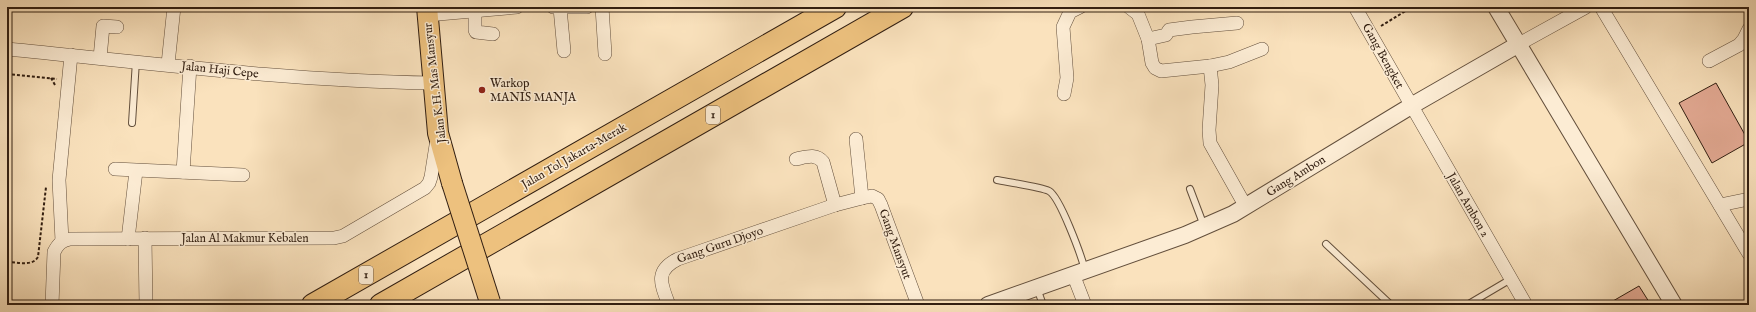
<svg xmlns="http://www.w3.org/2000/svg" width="1756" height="312" viewBox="0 0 1756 312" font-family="'IM FELL English',serif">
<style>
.building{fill:#e4aa94;stroke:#311e11}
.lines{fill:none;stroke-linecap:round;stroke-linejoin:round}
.service-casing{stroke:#634f3c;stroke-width:8}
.minor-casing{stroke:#634f3c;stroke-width:14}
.tertiary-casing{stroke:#634f3c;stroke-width:18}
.primary-casing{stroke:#311e11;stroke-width:22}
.motorway-casing{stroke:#311e11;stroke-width:24}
.path{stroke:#311e11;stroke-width:2;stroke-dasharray:3 2;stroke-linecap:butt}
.service{stroke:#fcecd4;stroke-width:6}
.minor{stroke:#fcecd4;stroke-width:13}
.tertiary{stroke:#fcecd4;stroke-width:16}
.primary{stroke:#edc17e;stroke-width:20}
.motorway{stroke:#edc17e;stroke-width:22}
.primary-bridge-casing{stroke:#311e11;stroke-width:22;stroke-linecap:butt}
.primary-bridge{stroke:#edc17e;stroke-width:20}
.poi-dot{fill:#8f2418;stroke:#fcecd4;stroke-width:1.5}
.labels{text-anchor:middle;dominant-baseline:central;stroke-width:3;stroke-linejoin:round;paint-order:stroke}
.shield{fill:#fcecd4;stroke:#6e5c4c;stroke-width:1}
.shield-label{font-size:11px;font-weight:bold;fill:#311e11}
.street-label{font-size:12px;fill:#311e11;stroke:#fcecd4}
.poi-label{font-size:12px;fill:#311e11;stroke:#fcecd4;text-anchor:start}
</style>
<rect width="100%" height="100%" fill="#fae2bd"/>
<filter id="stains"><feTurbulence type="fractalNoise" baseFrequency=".005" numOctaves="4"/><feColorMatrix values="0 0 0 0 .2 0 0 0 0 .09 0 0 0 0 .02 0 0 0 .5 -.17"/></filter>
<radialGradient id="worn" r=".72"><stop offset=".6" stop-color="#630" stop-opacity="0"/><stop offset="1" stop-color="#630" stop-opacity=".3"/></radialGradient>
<!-- building -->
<g class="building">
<polygon points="1716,83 1749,142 1712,163 1679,103"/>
<polygon points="1639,286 1651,305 1606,305"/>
</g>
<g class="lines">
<!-- service casing -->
<g class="service-casing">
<g id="service">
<polyline points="132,123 136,61"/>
<path d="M997,180C1007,182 1041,187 1049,191C1060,197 1081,255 1085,270"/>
<polyline points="1190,189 1204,226"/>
<polyline points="1326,244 1391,305"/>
<polyline points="1037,288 1043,305"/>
<polyline points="1467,305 1511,279"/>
</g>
</g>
<!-- minor casing -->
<g class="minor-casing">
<g id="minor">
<polyline points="553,7 587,7"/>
<polyline points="602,7 605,54"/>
<polyline points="1129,7 1138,14 1148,39 1166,35 1169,30 1192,27 1237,23"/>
<polyline points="1355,7 1526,305"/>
<polyline points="1601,7 1749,254"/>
<polyline points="560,8 564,51"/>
<polyline points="475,10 475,30 476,32 493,34"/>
<polyline points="427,15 517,7"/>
<polyline points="1148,39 1152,63 1155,68 1161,71 1210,66 1212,85 1209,130 1210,143 1246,207"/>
<polyline points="1519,44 1586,7"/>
<path d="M7,49C149,63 290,81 433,83"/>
<polyline points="100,58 103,26 117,27"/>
<polyline points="1709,61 1739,45 1744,39 1749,29"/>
<polyline points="168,64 174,7"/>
<polyline points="1210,66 1229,62 1262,49"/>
<polyline points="1064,94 1067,78 1063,27 1070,12 1080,7"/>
<polyline points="856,139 862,198"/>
<path d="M796,159C806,157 816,153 823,162L835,205"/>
<polyline points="115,169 243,175"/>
<polyline points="183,172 190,66"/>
<polyline points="1720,205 1749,199"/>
<polyline points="145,238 146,305"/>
<polyline points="128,239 136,171"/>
<polyline points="62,241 59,180 71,55"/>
<polyline points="1073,274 1085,305"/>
<path d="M52,305L54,252C58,244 61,241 70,239L334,238L343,236L425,188L429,183L431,177L437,139"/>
<path d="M669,305C661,284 654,271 678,259L835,205L862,198L872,196L878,199L881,205L918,305"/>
</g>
</g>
<!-- tertiary casing -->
<g class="tertiary-casing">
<g id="tertiary">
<polyline points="1496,7 1674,305"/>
<polyline points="988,305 1185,235 1233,214 1411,106 1519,44"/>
</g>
</g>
<!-- primary casing -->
<g class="primary-casing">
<polyline id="primary" points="427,7 438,133 452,183"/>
</g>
<!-- motorway casing -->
<g class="motorway-casing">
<g id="motorway">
<polyline points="313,305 835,7"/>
<polyline points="381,305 902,7"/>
</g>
</g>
<!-- path -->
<g class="path">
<polyline points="1381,26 1412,7"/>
<polyline points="7,74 57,79"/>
<polyline points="51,78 55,85"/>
<path d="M7,262C17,262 32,267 38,257L46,187"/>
</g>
<!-- service -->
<use href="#service" class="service"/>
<!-- minor -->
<use href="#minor" class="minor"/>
<!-- tertiary -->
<use href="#tertiary" class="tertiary"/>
<!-- primary -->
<use href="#primary" class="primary"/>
<!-- motorway -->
<use href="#motorway" class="motorway"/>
<!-- primary-bridge casing -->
<g class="primary-bridge-casing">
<polyline id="primary-bridge" points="452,183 490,302"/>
</g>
<!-- primary-bridge -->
<use href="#primary-bridge" class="primary-bridge"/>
</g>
<!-- markers -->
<circle class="poi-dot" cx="482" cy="90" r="4"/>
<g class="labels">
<!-- shield labels -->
<g class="shield">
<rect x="706" y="106" width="14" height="18" rx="3"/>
<rect x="359" y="266" width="14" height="18" rx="3"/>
</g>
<g class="shield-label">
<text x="713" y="115">1</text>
<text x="366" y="275">1</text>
</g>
<!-- street labels -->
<g class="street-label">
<text transform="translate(1383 56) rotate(61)">Gang Bengket</text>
<text transform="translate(220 70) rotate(6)">Jalan Haji Cepe</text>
<text transform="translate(435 83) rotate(-97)">Jalan K.H. Mas Mansyur</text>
<text transform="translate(574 156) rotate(-30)">Jalan Tol Jakarta–Merak</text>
<text transform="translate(1296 176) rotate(-32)">Gang Ambon</text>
<text transform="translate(1468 205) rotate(60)">Jalan Ambon 2</text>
<text x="245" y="238">Jalan Al Makmur Kebalen</text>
<text transform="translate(895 244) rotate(70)">Gang Mansyut</text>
<text transform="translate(720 245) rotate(-19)">Gang Guru Djoyo</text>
</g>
<!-- poi labels -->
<g class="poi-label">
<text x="490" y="83">Warkop<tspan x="490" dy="14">MANIS MANJA</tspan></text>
</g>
</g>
<!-- margin -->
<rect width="1756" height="312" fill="none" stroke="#fae2bd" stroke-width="24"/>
<rect x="8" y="8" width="1740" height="296" fill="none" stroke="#311e11" stroke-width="2"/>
<rect x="12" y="12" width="1732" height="288" fill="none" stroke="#311e11"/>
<rect width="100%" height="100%" filter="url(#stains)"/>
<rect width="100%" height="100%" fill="url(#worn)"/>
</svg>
